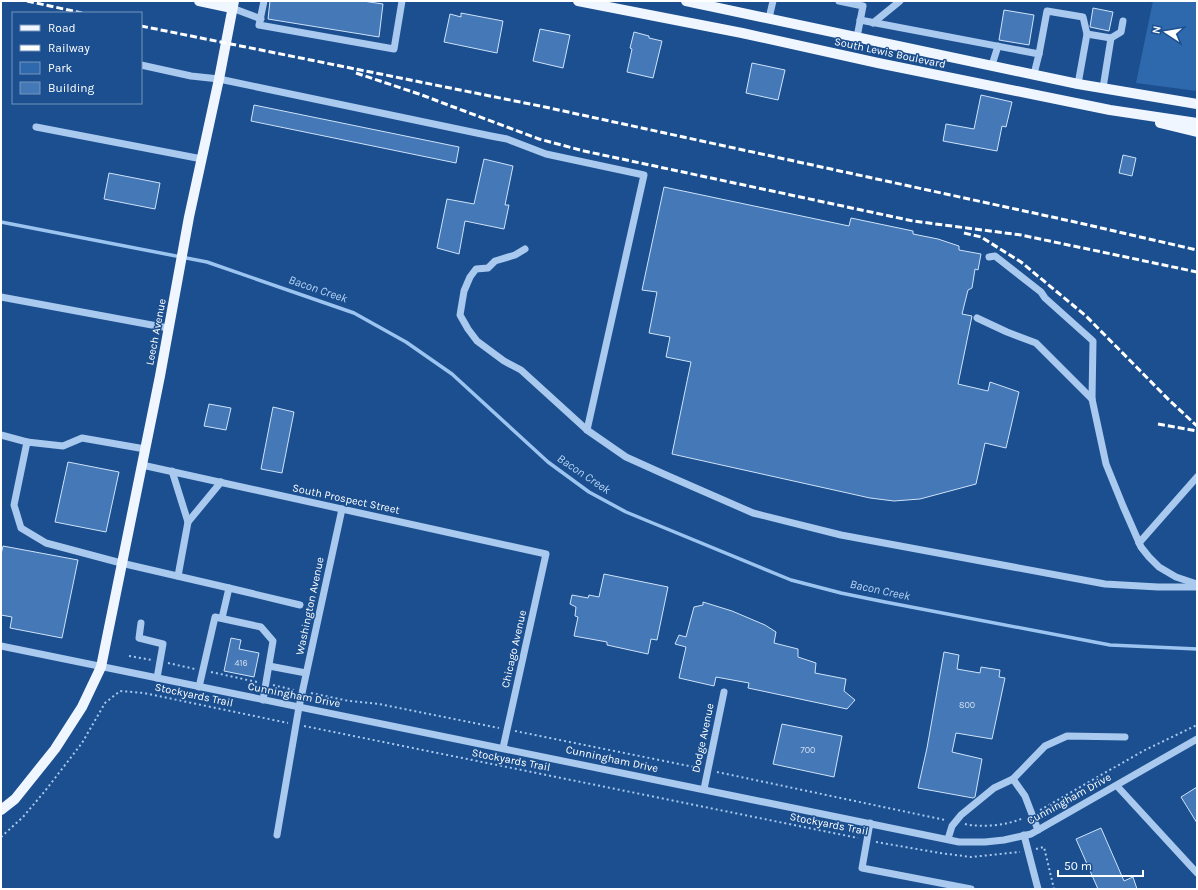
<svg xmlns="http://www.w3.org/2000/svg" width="1198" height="890" viewBox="0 0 1198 890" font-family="Karla,sans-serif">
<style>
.green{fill:#2e69ad}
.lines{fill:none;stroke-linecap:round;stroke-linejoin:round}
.stream{stroke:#9cc4f0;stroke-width:3.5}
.building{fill:#4478b7;stroke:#cfe3fa}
.path{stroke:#a9c9ee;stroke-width:2;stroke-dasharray:2 3;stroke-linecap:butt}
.minor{stroke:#a9c9ee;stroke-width:7}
.major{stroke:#f0f6ff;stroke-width:10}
.rail{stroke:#fff;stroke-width:3;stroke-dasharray:7 3;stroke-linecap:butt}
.labels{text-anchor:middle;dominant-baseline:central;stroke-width:3;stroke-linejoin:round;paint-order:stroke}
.number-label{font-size:9px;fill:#d0dded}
.street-label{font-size:11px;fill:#fff;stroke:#1b4f8f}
.water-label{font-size:12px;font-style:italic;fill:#b5d3f5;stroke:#1b4f8f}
</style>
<rect width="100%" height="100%" fill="#1b4f8f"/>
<!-- green -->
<polygon class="green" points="1153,1 1197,1 1197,91 1136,83"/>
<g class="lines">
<!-- stream -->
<polyline class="stream" points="1,222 207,262 354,313 406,342 452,374 548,462 589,492 626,512 791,580 841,593 885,602 1110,645 1197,649"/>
</g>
<!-- building -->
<g class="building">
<polygon points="270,1 363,1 383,4 379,37 268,19"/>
<polygon points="1093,8 1113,12 1109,31 1090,27"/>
<polygon points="1004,10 1034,15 1029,45 999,40"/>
<polygon points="461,13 503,21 497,53 444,42 450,14 461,17"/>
<polygon points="540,29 570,35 563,68 533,61"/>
<polygon points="634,32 649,36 649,38 662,41 653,78 627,72 632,49 630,48"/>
<polygon points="752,63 785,70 778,100 746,93"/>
<polygon points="981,95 1012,102 1006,127 1002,126 997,151 943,141 946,124 974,129"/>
<polygon points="254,105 459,147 456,163 251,121"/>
<polygon points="1123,155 1136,158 1132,176 1119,173"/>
<polygon points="484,159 513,166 505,205 509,205 504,229 465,221 459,254 437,248 447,199 474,204"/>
<polygon points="109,173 160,183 155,209 104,199"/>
<polygon points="664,187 849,226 851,218 913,231 913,234 938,239 959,246 959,250 981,254 978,270 975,269 972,288 968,290 962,314 972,316 958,384 988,391 990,382 1019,392 1006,448 985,443 976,484 920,499 894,501 870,498 672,454 691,362 666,357 670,337 649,333 657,292 642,290"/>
<polygon points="209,404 231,408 226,430 204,426"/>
<polygon points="273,407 294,412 282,473 261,469"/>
<polygon points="68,462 119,472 106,532 55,522"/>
<polygon points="3,546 78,560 62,638 10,628 12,617 1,615 1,554"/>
<polygon points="604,574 668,587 657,640 651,639 648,654 607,645 607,642 574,636 578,617 575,616 576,607 570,604 572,595 588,598 589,595 599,597"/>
<polygon points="703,602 732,611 765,625 776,632 774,643 798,649 798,657 816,663 815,673 846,679 844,691 855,700 847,709 748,688 749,683 716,677 714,686 679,678 686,647 675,644 679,635 686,637 694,607 703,605"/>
<polygon points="231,638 241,640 239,649 259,653 254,677 224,671"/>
<polygon points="944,652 959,655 957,669 980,673 981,667 1000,670 999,677 1005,678 992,739 956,733 952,752 982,759 975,797 973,798 918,788 927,748"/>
<polygon points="782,724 842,736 834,777 773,764"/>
<polygon points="1197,787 1197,823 1181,797"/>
<polygon points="1101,828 1124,881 1133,877 1137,889 1098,889 1076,839"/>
</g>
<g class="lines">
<!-- path -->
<g class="path">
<polyline points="129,656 152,660"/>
<polyline points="168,663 195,669"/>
<polyline points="211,672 257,682"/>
<polyline points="273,685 294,690"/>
<polyline points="311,693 349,701 379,704 499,728"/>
<polyline points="304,726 858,838"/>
<polyline points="515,731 699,768"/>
<polyline points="717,772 945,820"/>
<polyline points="1040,810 1143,751 1197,725"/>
<path d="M965,824C982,828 1009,825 1023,818"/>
<polyline points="1,837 23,817 45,791 82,743 105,703 120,691 144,693 288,723"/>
<polyline points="876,842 940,853 971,857 1020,852"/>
<polyline points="1036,849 1044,847 1054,889"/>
</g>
<!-- minor -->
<g class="minor">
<polyline points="264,1 259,25 394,49 402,1"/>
<polyline points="839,1 863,6 857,37"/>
<polyline points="232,8 261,19"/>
<polyline points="769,18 773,1"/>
<polyline points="860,20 1039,54 1034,74"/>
<polyline points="873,23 900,1"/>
<polyline points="1087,34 1111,38 1103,88"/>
<polyline points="1111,38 1121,32 1123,21"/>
<polyline points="1039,54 1047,11 1083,17 1087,34 1078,84"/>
<polyline points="141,65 191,76 219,79 491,136 507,139 546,154 644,175 587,430"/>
<polyline points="992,65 998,46"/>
<polyline points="36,127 202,159"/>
<polyline points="525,249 515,255 495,261 488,268 476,269 470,277 464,291 460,315 468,329 477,341 504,361 521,370 587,430 626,457 666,475 753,513 841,535 1105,584 1158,587 1197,587"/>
<polyline points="989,257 995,256 1041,292 1045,298 1093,341 1092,399 1106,464 1123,506 1141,547 1149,557 1159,567 1176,577 1197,584"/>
<polyline points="1,297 168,328"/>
<polyline points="977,318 1007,332 1036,343 1092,399"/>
<polyline points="1,435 27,442"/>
<polyline points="145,449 82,438 63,446 27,442 14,505 21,528 46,543 121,563 229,588 222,618"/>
<polyline points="142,465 546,554 503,748"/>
<polyline points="172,471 188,522 178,576"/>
<polyline points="188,522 221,482"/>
<polyline points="1139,543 1197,477"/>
<polyline points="229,588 300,605"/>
<polyline points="141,623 139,638 163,644 157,678"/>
<polyline points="1,646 959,842 985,842 1004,840 1031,834 1197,739"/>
<polyline points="269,666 306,673"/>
<polyline points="199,687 215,617 261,627 273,641 263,700"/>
<polyline points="1013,779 1045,746 1067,736 1125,737"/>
<polyline points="1117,786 1197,873"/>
<polyline points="704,789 724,692"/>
<polyline points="870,823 862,868 971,889"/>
<polyline points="277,835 299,707 342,509"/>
<polyline points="1024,835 1038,889"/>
<polyline points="948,839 952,826 961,815 994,788 1013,779 1025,796 1038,830"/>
</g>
<!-- major -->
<g class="major">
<polyline points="199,1 232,8"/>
<polyline points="578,1 742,33 878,63 1110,110 1197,123"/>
<polyline points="686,1 1078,84 1197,104"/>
<polyline points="1160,123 1197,132"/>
<polyline points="1,810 15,799 55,749 82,707 101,667 160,376 189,217 219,79 234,1"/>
</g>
<!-- rail -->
<g class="rail">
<polyline points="27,1 82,13"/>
<polyline points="141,26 545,107 1075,222 1197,250"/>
<polyline points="356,73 419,94 539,139 584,151 913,221 1021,235 1197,272"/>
<polyline points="964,233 981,237 1021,262 1086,316 1170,401 1197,426"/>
<polyline points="1158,424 1197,431"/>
</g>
</g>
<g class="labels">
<!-- number labels -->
<g class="number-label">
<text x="241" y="663">416</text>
<text x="967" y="705">800</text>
<text x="808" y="750">700</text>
</g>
<!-- street labels -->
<g class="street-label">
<text transform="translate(890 53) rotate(12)">South Lewis Boulevard</text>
<text transform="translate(156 332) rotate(-79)">Leech Avenue</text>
<text transform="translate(346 499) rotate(12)">South Prospect Street</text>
<text transform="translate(310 606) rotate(-78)">Washington Avenue</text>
<text transform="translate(514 649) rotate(-77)">Chicago Avenue</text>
<text transform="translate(194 695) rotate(12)">Stockyards Trail</text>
<text transform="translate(294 695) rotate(11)">Cunningham Drive</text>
<text transform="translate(703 738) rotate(-78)">Dodge Avenue</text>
<text transform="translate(612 759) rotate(12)">Cunningham Drive</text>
<text transform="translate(511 760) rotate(11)">Stockyards Trail</text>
<text transform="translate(1069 799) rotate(-29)">Cunningham Drive</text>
<text transform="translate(829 824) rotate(11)">Stockyards Trail</text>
</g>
<!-- water labels -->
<g class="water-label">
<text transform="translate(318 289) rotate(19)">Bacon Creek</text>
<text transform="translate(584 474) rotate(34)">Bacon Creek</text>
<text transform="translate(880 590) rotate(12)">Bacon Creek</text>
</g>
</g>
<!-- border -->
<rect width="1198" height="890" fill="none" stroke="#ffffff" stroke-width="4"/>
<!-- legend -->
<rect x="12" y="12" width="130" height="92" fill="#1b4f8f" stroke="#7695bc"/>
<rect x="20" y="25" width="20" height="6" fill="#f0f6ff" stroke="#7695bc"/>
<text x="48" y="32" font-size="12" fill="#ffffff">Road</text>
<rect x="20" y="45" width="20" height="6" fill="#ffffff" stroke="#7695bc"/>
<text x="48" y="52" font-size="12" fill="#ffffff">Railway</text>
<rect x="20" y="62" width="20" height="12" fill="#2e69ad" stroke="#7695bc"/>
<text x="48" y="72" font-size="12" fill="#ffffff">Park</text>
<rect x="20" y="82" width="20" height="12" fill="#4478b7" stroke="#7695bc"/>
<text x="48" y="92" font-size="12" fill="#ffffff">Building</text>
<!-- north arrow -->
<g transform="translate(1166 32) rotate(282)" stroke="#1b4f8f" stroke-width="3" paint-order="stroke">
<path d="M0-3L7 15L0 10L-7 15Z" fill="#ffffff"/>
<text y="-6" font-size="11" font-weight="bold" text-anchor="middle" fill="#ffffff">N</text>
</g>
<!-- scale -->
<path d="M1058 870v6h85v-6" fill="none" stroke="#ffffff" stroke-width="2"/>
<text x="1064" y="870" font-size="12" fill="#ffffff" stroke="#1b4f8f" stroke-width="3" paint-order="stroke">50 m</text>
</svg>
